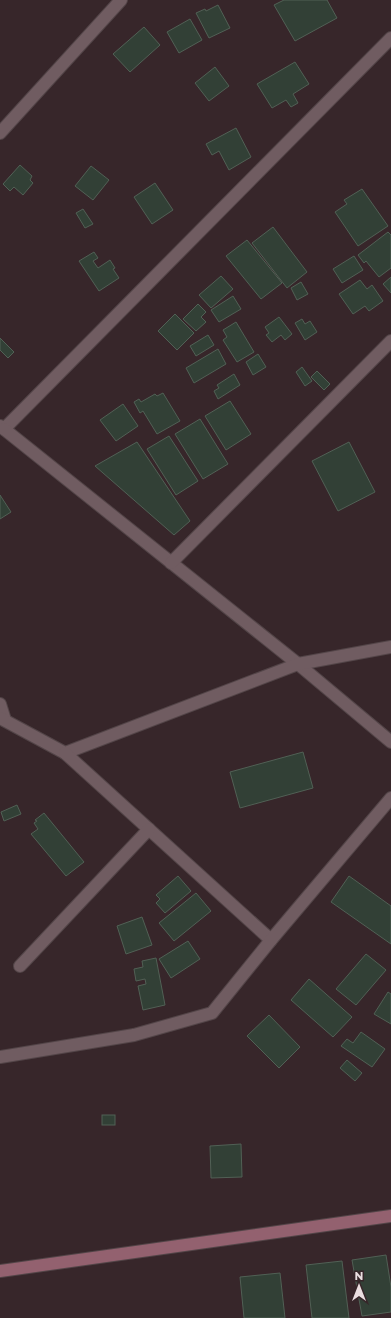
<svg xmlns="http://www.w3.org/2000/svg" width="391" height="1318" viewBox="0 0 391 1318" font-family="Montserrat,sans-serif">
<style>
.building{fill:#324036;stroke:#516055}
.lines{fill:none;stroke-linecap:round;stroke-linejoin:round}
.street-casing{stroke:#534548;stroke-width:14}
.secondary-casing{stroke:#534548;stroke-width:14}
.street{stroke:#705c61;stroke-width:12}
.secondary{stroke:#93616f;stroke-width:12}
</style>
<rect width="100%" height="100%" fill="#37262a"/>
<!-- building -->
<g class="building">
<polygon points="284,0 327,0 337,18 295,41 274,5"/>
<polygon points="218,5 230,28 209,38 196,13 205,9 206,11"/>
<polygon points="190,19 202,40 179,53 167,32"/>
<polygon points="144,27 160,45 130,72 113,54"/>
<polygon points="295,62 309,84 293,94 298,103 291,107 286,100 272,108 257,84"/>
<polygon points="215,67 229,86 209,101 195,83"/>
<polygon points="236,128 251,157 229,170 219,151 212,155 206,144"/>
<polygon points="20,165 32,176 30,180 33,183 23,195 14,187 10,191 3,184"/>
<polygon points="91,166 109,180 93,200 75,186"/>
<polygon points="155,183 173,210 152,224 134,197"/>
<polygon points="362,189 388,226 358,246 335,212 347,204 344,200"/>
<polygon points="83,209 93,224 85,228 76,213"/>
<polygon points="273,227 307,272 287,288 252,243"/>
<polygon points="388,232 391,235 391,268 379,277 366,261 364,263 358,255"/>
<polygon points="247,240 282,283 261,299 226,256"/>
<polygon points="94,252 98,258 93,261 98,268 110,260 115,268 113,269 119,278 99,291 79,261"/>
<polygon points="354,256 363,270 342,283 333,269"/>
<polygon points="221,276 233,289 211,308 199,295"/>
<polygon points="391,277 391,293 383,284"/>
<polygon points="360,280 367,289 372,285 383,301 369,311 365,306 353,314 339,294"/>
<polygon points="301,282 308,294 297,300 291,288"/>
<polygon points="233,296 241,309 219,322 211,310"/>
<polygon points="198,304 206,312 201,317 206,322 196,331 183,319"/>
<polygon points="175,314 194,333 177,350 158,331"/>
<polygon points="279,317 292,334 285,340 281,335 272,342 266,335 269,333 265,327"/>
<polygon points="302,319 305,324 310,321 317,332 305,340 295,323"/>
<polygon points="236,322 254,352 237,362 223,340 227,337 223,330"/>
<polygon points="208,335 214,345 196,356 190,346"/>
<polygon points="0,338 14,352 8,358 0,350"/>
<polygon points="218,349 226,364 194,383 186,368"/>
<polygon points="258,354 266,367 253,375 246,362"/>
<polygon points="302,367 312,381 305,386 296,372"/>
<polygon points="317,371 330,384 324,390 311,377"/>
<polygon points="234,374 240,385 218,399 214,391 219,388 217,385"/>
<polygon points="163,393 180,421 157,434 143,411 140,413 134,402 139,399 141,402 155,394 157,396"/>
<polygon points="230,401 251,434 226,450 205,416"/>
<polygon points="123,404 138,426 116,441 100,420"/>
<polygon points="200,419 228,464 203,479 175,434"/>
<polygon points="169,436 198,481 176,495 147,449"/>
<polygon points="137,442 190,521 174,535 95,466"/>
<polygon points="349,442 375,492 338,511 312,461"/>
<polygon points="0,495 11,512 0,519"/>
<polygon points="303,752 313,788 240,808 230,772"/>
<polygon points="17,805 21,814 4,821 1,812"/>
<polygon points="44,813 84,862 66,876 31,834 38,829 34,823 37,821 35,820"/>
<polygon points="178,876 191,891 165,913 156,903 160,899 156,895"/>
<polygon points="349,876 391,906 391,944 331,902"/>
<polygon points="196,893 211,911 174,941 159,923"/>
<polygon points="142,917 152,945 126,954 117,926"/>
<polygon points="188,941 200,959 171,978 159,959"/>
<polygon points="366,954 386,970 356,1005 336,989"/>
<polygon points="156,958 165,1005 143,1010 138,986 146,984 145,979 136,981 134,969 143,967 142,961"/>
<polygon points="309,979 352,1017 333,1037 291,1000"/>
<polygon points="388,992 391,994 391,1024 374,1014"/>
<polygon points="269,1015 300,1047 279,1068 247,1036"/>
<polygon points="361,1032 385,1049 372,1067 341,1046 347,1039 353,1043"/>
<polygon points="347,1060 362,1073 355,1081 340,1068"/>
<rect x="102" y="1115" width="13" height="10"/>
<polygon points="241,1144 242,1177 211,1178 210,1146"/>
<polygon points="386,1255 391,1287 391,1312 362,1316 352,1260"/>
<polygon points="342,1261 349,1318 312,1318 306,1265"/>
<polygon points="280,1273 285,1318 244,1318 240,1277"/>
</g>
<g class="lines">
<!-- street casing -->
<g class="street-casing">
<g id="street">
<polyline points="0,133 121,0"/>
<polyline points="0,426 4,429 391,38"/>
<polyline points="4,429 298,664 391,742"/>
<polyline points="171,563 391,341"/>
<polyline points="0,704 5,720"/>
<polyline points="0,718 65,753 298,664 391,647"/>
<polyline points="65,753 271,940"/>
<polyline points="20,966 149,829"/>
<polyline points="0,1057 134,1035 212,1013 271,940 391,798"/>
</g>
</g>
<!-- secondary casing -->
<g class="secondary-casing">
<polyline id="secondary" points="0,1271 391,1216"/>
</g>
<!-- street -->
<use href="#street" class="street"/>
<!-- secondary -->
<use href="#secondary" class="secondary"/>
</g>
<!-- north arrow -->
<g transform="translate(359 1286)" stroke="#37262a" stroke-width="3" paint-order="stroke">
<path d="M0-3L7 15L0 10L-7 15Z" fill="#eadee0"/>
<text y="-6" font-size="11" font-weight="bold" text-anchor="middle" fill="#eadee0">N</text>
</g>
</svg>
